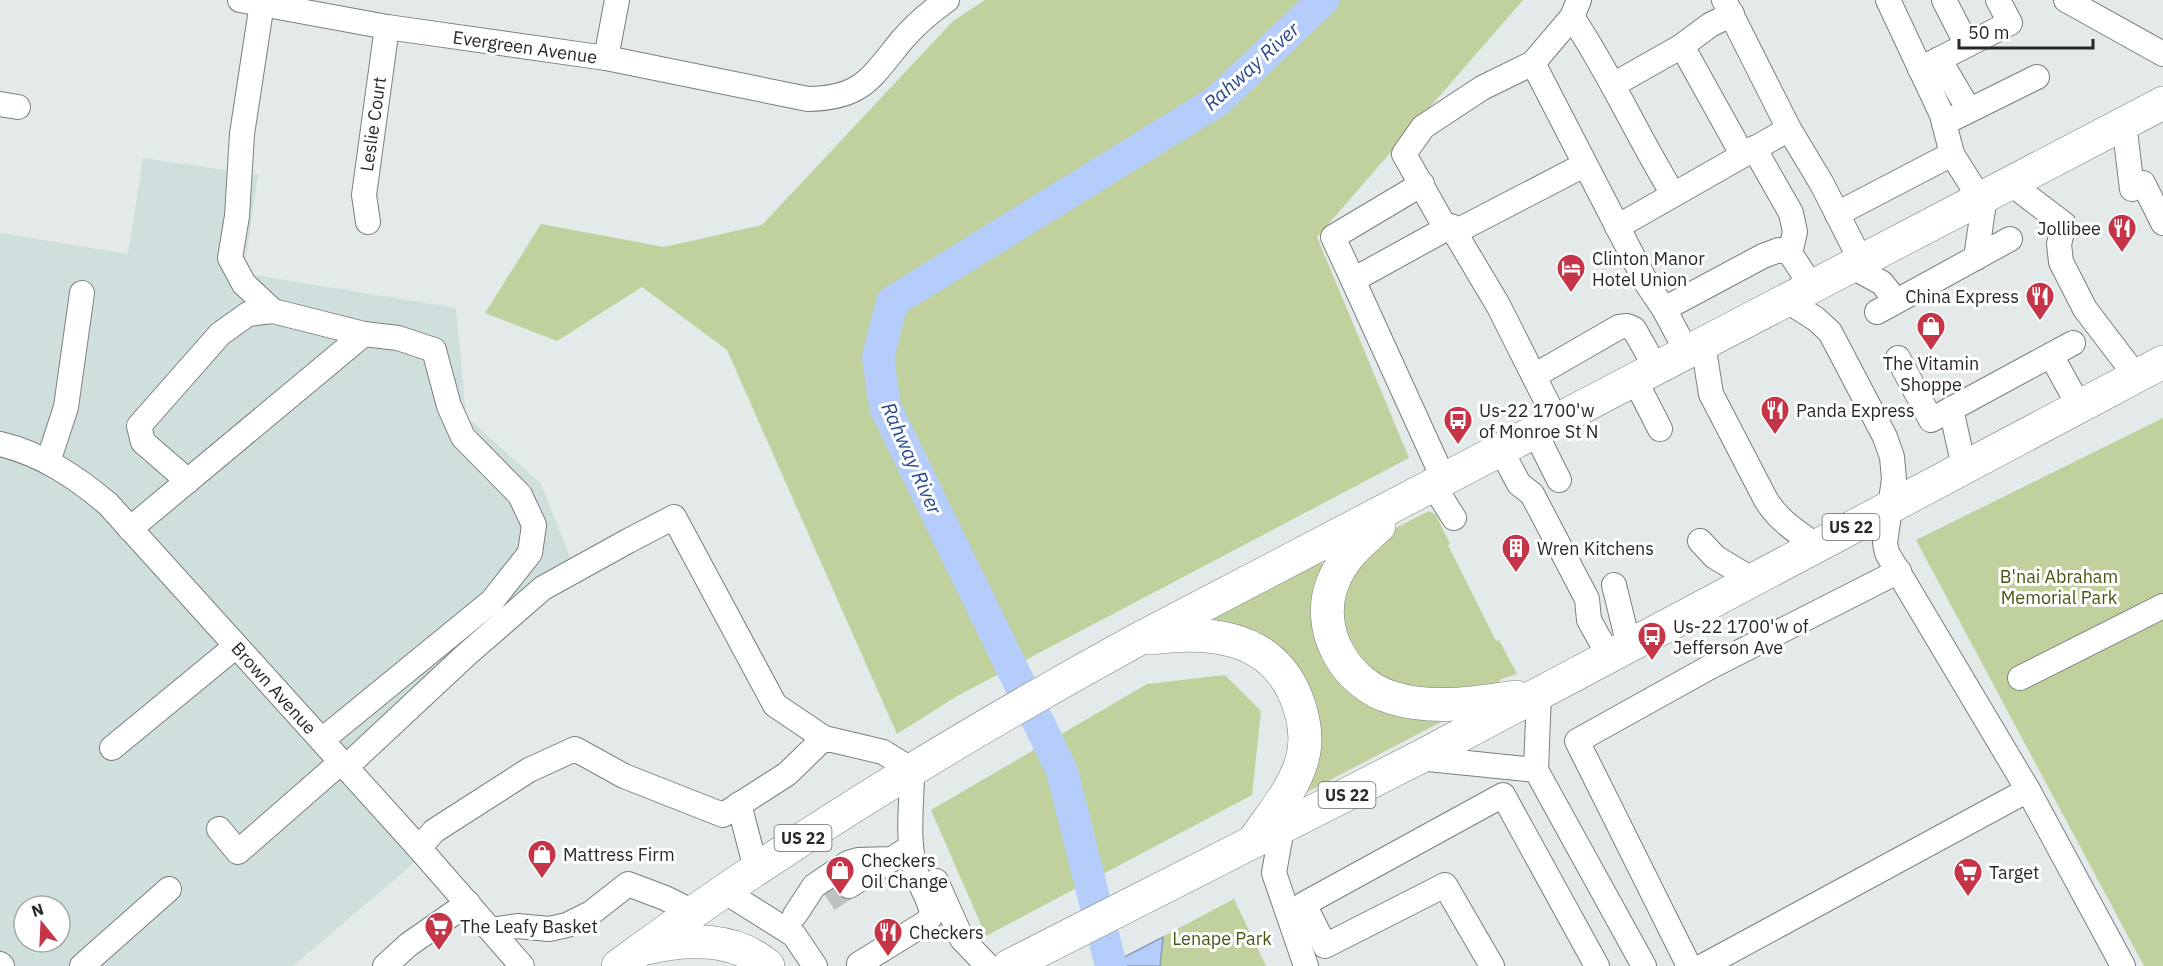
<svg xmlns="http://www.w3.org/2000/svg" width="2163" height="966" viewBox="0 0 2163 966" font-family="'IBM Plex Sans',sans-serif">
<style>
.built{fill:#cfdfde;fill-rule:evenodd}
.green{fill:#c0d19e}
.water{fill:#b4cdfa;stroke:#899cbb;stroke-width:1.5}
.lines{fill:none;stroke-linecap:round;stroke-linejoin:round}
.river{stroke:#b4cdfa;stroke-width:32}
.minor-tunnel{stroke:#bdc3c2;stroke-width:24;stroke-dasharray:24 12;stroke-linecap:butt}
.minor-casing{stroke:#797f7e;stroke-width:26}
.highway-casing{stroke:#797f7e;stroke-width:34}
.minor{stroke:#fff;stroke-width:24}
.highway{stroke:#fff;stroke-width:33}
.labels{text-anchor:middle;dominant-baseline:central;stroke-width:6;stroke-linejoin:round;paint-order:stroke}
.shield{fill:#fff;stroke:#676968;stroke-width:1.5}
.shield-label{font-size:16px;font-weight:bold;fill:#262928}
.street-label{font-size:18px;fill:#262928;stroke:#fff}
.poi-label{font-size:18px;fill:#262928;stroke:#fff;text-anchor:start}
.park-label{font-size:18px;fill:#465714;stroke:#fff}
.water-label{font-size:20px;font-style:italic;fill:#28498b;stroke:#fff}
</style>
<rect width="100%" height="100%" fill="#e3eae9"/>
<!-- built -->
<path class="built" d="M143,158L258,175L244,273L456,308L466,416L541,484L573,564L341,766L421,857L293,966H0V233L128,254ZM24,906H60V942H24Z"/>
<!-- green -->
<g class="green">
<polygon points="985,0 1523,0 1317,237 1409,458 957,696 897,734 727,350 642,287 557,341 485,313 541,224 664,247 762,225 953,21"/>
<polygon points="2163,418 2163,966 2144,966 1916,540"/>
<polygon points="1429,511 1436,515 1450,544 1448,545 1496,641 1499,640 1517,674 1501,679 1498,684 1412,694 1357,662 1337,606 1376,538"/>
<polygon points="1319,563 1330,566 1319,633 1445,720 1305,793 1315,726 1213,619"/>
<polygon points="1225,675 1261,711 1252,795 986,936 931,810 1147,684"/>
<polygon points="1234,899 1266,966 1107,966"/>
</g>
<!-- water -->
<polygon class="water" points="1163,937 1160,966 1107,966"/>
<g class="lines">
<!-- river -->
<polyline class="river" points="1111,966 1062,771 885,407 878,357 892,302 1217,101 1323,0"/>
<!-- minor-tunnel -->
<polyline class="minor-tunnel" points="828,900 849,886"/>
<!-- minor casing -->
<g class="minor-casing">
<g id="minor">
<path d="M240,0L387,27L606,58L808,99C862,98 870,79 902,40C915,25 930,12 947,0"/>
<polyline points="1579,0 1572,17 1533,63 1647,284 1664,309 1687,352"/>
<polyline points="1724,0 1789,129"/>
<polyline points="1888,0 1942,115 1952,154"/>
<polyline points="1944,0 1967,45"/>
<polyline points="2066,0 2163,54"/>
<polyline points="262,3 242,134 237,216 230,258 244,284 273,311"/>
<path d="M1572,17C1610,73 1637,136 1673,194"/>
<polyline points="1679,48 1710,25 1732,14"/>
<polyline points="606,58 617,0"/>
<polyline points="1939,59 1969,110"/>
<polyline points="1920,69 2010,23 1998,0"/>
<polyline points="1613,85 1682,46 1742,154"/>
<polyline points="0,104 18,107"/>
<polyline points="1944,123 2037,77"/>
<polyline points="2124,123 2132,189"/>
<polyline points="1754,148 1791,213 1795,232 1790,253"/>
<polyline points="2010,183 2064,224 2059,244 2061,262 2085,309 2136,376"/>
<polyline points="2143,183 2163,223"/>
<polyline points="1837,214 1952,154 1980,199"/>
<polyline points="368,222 364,195 387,27"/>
<polyline points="1617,227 1789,129 1822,184 1861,261"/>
<polyline points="1446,229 1404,154 1423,127 1482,88 1533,63"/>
<polyline points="1455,232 1584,165"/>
<polyline points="1976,258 1985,196"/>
<polyline points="1851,266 1882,283 1896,301"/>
<polyline points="1353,280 1333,237 1422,184"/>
<polyline points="1786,300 1816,319 1830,332 1885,437 1892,457 1894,479 1885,543 1887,553 2028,790 2123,966"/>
<polyline points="1664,309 1763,256 1779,250 1790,253 1812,287"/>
<polyline points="1877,312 2010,239"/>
<path d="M1703,344L1711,394L1766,500C1779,521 1797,532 1817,546"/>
<polyline points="2051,355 2079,406"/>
<polyline points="1898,358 1931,420 2073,343"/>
<polyline points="1534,376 1619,327 1627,326 1634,329 1656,368"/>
<polyline points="1635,380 1660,429"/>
<polyline points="1951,409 1964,467"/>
<polyline points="1535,432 1559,480"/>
<path d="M0,444C42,454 76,477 108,504L419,848L522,966"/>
<polyline points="1501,450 1519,484 1532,494 1587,599 1589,620 1609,656"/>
<polyline points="48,462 66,407 82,293"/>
<polyline points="1444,480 1353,280 1451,226 1498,305 1556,420"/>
<polyline points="188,481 143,442 139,426 220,334 248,314 273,311 364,334"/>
<polyline points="1433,485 1454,518"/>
<polyline points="130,529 364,334 398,338 434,350 449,406 463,437 520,495 534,525 530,553 492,601 322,740"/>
<polyline points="1700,541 1715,557 1753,580"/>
<polyline points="1614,585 1629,646"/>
<polyline points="2020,678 2163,606"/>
<polyline points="1539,693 1536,770 1644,966"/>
<polyline points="112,748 236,646"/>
<polyline points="1418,758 1536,770"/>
<polyline points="346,767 466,655 543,588 628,541 674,517 775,705 824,738"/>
<polyline points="739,804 756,869"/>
<polyline points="1282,828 1274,873 1306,966"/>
<polyline points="219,829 238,852 341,762"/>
<path d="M419,848L434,831L529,770L575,749L624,776L723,815L787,774L824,738L883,752L912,770C912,801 907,835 914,865C917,883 930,897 932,914L927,922L859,964"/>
<polyline points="936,881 962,939 988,966"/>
<polyline points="849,886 892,859"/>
<polyline points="724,891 794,935 815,966"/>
<polyline points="795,915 814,886 848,863 858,860 892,859 911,847"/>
<polyline points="491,930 517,926 549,929 567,925 591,913 628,884 665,898 693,912"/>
<polyline points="0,964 2,966"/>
<polyline points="82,966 169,889"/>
<polyline points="385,966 408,945 468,903"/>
<polyline points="1492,966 1445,885 1325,946 1304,904 1503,795 1597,966"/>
<polyline points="1689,966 1577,741 1710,667 1899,571"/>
<polyline points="1703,966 2028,790"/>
</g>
</g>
<!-- highway casing -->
<g class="highway-casing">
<g id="highway">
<path d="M1379,526C1360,543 1343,557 1333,582C1314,629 1345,684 1393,698C1433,710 1475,703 1516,697"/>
<path d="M1152,638C1210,630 1271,636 1296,697C1304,717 1308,739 1302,760C1294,789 1272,814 1255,839"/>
<path d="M647,948C687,938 735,937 768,966"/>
<path d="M618,966C783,845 958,738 1137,640L2163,103"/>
<polyline points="1009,966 1418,758 2163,362"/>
</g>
</g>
<!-- minor -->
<use href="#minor" class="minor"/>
<!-- highway -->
<use href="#highway" class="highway"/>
</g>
<!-- icons -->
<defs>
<g id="restaurant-pin" transform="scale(1.5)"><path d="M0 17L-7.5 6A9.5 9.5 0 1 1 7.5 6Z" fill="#c53547" stroke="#fff"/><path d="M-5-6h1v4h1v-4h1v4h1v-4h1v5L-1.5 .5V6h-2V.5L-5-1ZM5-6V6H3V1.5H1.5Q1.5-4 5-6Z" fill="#fff"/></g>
<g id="hotel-pin" transform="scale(1.5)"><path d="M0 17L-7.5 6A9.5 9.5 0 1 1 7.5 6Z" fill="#c53547" stroke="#fff"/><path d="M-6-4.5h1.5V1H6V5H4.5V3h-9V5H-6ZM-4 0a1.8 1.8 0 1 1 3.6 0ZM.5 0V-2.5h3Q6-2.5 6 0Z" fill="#fff"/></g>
<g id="shop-pin" transform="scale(1.5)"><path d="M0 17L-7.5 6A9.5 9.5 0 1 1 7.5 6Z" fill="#c53547" stroke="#fff"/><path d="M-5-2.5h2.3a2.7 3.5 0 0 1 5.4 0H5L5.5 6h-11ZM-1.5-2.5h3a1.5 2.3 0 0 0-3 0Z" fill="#fff"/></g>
<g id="bus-pin" transform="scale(1.5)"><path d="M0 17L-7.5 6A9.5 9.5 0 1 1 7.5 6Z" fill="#c53547" stroke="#fff"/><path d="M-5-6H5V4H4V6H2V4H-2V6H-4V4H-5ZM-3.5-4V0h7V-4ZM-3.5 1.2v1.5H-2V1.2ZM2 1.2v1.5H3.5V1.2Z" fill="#fff"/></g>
<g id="building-pin" transform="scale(1.5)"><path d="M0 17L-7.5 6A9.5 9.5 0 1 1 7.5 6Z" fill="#c53547" stroke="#fff"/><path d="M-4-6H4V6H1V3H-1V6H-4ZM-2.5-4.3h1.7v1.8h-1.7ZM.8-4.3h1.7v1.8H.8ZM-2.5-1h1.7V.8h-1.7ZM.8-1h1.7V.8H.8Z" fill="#fff"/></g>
<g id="supermarket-pin" transform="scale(1.5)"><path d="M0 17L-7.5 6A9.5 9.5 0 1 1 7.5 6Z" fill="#c53547" stroke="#fff"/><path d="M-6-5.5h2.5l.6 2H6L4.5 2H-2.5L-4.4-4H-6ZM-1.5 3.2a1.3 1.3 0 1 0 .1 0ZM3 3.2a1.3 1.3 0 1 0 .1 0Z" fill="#fff"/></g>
</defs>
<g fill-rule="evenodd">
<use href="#restaurant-pin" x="2122" y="228"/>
<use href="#hotel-pin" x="1571" y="268"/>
<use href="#restaurant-pin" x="2040" y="296"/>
<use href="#shop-pin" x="1931" y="326"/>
<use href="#restaurant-pin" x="1775" y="410"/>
<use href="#bus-pin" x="1458" y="420"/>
<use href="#building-pin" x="1516" y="548"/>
<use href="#bus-pin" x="1652" y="636"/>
<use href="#shop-pin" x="542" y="854"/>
<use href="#shop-pin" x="840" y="870"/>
<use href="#supermarket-pin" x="1968" y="872"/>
<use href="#supermarket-pin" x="439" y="926"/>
<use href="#restaurant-pin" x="888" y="932"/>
</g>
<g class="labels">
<!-- shield labels -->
<g class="shield">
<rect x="1822.5" y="514" width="57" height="26" rx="4.5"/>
<rect x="1318.5" y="782" width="57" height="26" rx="4.5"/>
<rect x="774.5" y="825" width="57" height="26" rx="4.5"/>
</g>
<g class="shield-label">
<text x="1851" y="527">US 22</text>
<text x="1347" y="795">US 22</text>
<text x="803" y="838">US 22</text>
</g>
<!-- street labels -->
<g class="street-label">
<text transform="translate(525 47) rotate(8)">Evergreen Avenue</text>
<text transform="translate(373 124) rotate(-82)">Leslie Court</text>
<text transform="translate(274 688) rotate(48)">Brown Avenue</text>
</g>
<!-- poi labels -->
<g class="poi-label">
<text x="2101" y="228" text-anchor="end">Jollibee</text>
<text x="1592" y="258">Clinton Manor<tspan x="1592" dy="21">Hotel Union</tspan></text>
<text x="2019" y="296" text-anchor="end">China Express</text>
<text x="1931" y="363" text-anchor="middle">The Vitamin<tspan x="1931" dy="21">Shoppe</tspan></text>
<text x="1479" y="410">Us-22 1700'w<tspan x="1479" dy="21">of Monroe St N</tspan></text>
<text x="1796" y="410">Panda Express</text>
<text x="1537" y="548">Wren Kitchens</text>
<text x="1673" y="626">Us-22 1700'w of<tspan x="1673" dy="21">Jefferson Ave</tspan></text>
<text x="563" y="854">Mattress Firm</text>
<text x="861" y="860">Checkers<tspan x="861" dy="21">Oil Change</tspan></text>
<text x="1989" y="872">Target</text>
<text x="460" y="926">The Leafy Basket</text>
<text x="909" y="932">Checkers</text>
</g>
<!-- park labels -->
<g class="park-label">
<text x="2059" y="576">B'nai Abraham<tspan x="2059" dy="21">Memorial Park</tspan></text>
<text x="1222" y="938">Lenape Park</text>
</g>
<!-- water labels -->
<g class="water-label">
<text transform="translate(1251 66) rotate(-42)">Rahway River</text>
<text transform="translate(912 458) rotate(66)">Rahway River</text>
</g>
</g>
<!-- north arrow -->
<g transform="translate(42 924) rotate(342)"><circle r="28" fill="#ffffff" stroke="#a8a9a9" stroke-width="1.5"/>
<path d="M0-4.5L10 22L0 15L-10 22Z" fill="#c53547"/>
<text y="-9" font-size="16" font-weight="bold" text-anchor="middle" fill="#262928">N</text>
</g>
<!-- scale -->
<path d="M1959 39v9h134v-9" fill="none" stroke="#262928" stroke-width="3"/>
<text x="1968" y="39" font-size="18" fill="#262928" stroke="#ffffff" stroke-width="4.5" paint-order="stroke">50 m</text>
</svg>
